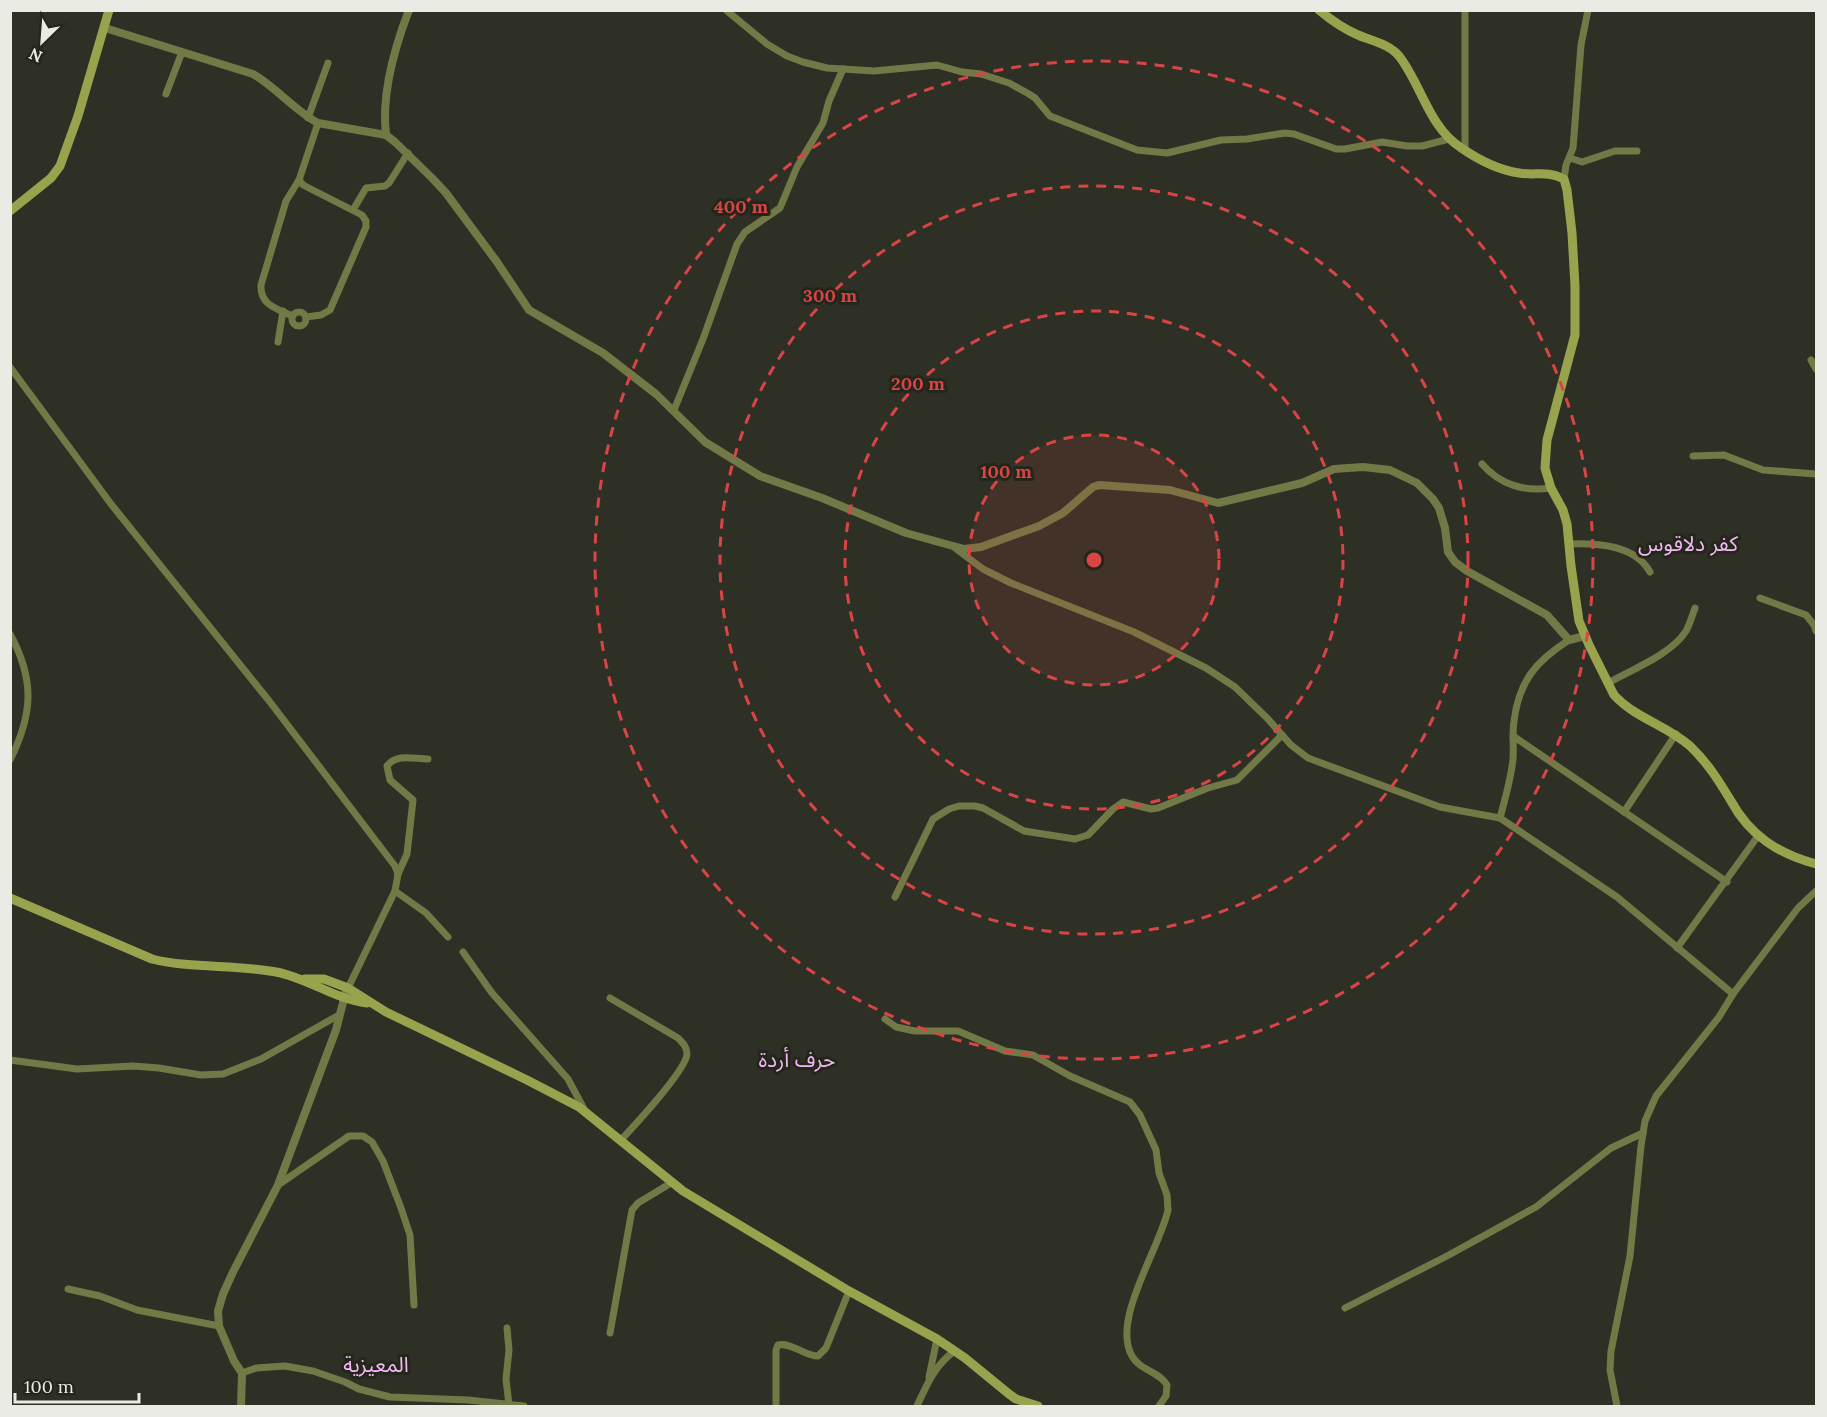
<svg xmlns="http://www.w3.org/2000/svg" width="1827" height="1417" viewBox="0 0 1827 1417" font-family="Lora,'Noto Sans Arabic',serif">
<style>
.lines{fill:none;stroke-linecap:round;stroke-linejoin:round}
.minor{stroke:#727946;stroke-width:7}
.tertiary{stroke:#727946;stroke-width:8}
.secondary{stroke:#99a34e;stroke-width:9}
.ring{fill:none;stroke:#d94544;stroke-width:3;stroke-dasharray:10 8}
.labels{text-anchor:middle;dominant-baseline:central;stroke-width:6;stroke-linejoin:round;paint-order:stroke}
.quarter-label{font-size:21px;fill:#f1b9f4;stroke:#24261b}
.centre{fill:#d94544;stroke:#24261b;stroke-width:3}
.ring-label{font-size:18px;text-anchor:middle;font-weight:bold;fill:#d94544;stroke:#24261b;stroke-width:6;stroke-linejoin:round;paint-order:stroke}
</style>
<rect width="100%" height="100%" fill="#2e3025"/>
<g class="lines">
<!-- minor -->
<g class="minor">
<polyline points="726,10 767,44 787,56 803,62 827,68 874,71 937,65 962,72 981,74 1009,83 1029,94 1035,98 1050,116 1137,150 1167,153 1221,140 1247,139 1285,133 1294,134 1336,149 1345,149 1382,142 1407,146 1422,146 1449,139"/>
<polyline points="1465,10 1465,151"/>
<polyline points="166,94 182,52"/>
<polyline points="308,118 328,63"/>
<polyline points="1570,158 1582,162 1615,151 1637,151"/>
<polyline points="1564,179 1566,165 1573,148 1581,45 1588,10"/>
<polyline points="299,180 303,185 362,215 366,221 366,227 330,310 321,315 306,317"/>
<polyline points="353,210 366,188 385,186 389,183 408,153"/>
<circle cx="299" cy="319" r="7"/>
<path d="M292,316C276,308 260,305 261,285L286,201L299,180L318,123"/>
<polyline points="278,342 283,311"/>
<polyline points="1811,360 1816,369"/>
<polyline points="10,367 111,504 270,702 395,866 398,874 395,891 348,988"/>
<polyline points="674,410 703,339 737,244 745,232 780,208 797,167 823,123 829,101 843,69"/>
<polyline points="1693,456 1724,455 1763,470 1816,474"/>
<path d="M1482,464C1500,485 1525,492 1551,488"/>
<path d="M1570,544C1598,543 1635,545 1650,572"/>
<polyline points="955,548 983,569 1011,583 1134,632 1206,668 1235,687 1267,718 1291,745 1308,758 1440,807 1500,818 1617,897 1733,994 1798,908 1816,891"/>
<polyline points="1760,598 1806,615 1814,625 1816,631"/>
<path d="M10,634C35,680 33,714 10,760"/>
<path d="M1608,683C1631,670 1672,654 1686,631C1690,624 1692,616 1695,608"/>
<polyline points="1513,736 1727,882"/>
<polyline points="1624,812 1676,734"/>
<path d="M1500,818C1505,799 1511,779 1513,759C1514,746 1512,734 1514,721C1519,681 1536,661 1569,640"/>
<path d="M398,874L407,854L413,800L390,780L387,766C397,753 414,759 428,759"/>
<polyline points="395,891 426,913 448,937"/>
<polyline points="895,897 933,819 949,809 959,806 975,806 983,808 1024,831 1075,839 1088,835 1113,809 1123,802 1151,809 1158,808 1208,788 1237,780 1282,735"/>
<polyline points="1677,948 1758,836"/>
<polyline points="463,952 492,993 568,1079 584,1109"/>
<path d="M610,998L678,1038C683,1043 687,1047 687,1054C686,1070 634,1126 621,1140"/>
<path d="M885,1019L896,1027L915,1031H958L1005,1051L1033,1055L1070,1076L1130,1102L1140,1115L1156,1150L1159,1173L1167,1195L1168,1210C1160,1248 1111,1320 1132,1356C1140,1371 1159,1371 1167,1385L1166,1396L1159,1406"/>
<polyline points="10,1060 77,1069 133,1066 159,1068 201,1075 223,1074 261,1059 339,1015"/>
<polyline points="278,1185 349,1136 363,1136 372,1142 383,1161 401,1208 410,1235 414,1305"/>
<polyline points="68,1289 100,1296 137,1310 219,1326"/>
<polyline points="1345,1308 1447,1256 1536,1207 1611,1148 1643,1133"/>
<polyline points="507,1328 509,1350 506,1379 509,1405"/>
<polyline points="610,1333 632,1210 638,1203 671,1183"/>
<polyline points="242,1373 256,1368 285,1366 313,1371 345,1382 359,1389 390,1397 468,1400 524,1406"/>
<polyline points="929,1377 937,1339"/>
<path d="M776,1406V1350L778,1345C791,1342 805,1356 818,1356L826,1348L849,1291"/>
<path d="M917,1406C926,1386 936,1363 955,1351"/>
<polyline points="1617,1406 1610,1370 1611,1351 1630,1256 1641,1146 1645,1121 1656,1096 1719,1017 1733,994"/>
</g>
<!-- tertiary -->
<g class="tertiary">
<path d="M105,28L253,74C277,88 294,110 318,123L386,135L395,142L433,179L446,193L497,262L529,310L603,353L656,394L705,442L760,476L822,498L906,533L964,549L981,547L1039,526L1063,513L1093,487L1099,485L1170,490L1218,503L1302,483L1334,469L1363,467L1390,470L1417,483L1433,499L1439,508L1445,528L1448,552L1455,562L1467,571L1547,615L1569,640L1585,636"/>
<path d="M386,135C381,94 394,49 409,10"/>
<polyline points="241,1406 242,1373 234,1361 219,1326 218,1311 223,1294 233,1272 278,1185 336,1030 346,991"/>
</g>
<!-- secondary -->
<g class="secondary">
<path d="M1319,10C1331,20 1344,29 1358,35C1372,41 1389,44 1399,56C1421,84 1429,127 1460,147C1477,159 1499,170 1519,173C1537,176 1546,170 1564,179L1567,190L1572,233L1575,286V335L1547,440L1545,468L1551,488L1563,510L1567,524L1571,566L1579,621L1589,645L1614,695C1635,718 1666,725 1690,746C1707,762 1719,781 1731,801C1750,836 1779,854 1816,864"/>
<polyline points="10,211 51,178 60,166 78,116 109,10"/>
<path d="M10,898L152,959C192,969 235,964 276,972C308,978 334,999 367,1003"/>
<polyline points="305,979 324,979 348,988 386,1012 527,1080 579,1107 683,1191 849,1291 937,1339 965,1358 1009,1394 1016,1399 1038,1406"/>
</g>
</g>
<!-- distance rings -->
<circle cx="1094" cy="560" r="125" fill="#d94544" fill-opacity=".12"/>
<g class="ring">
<circle cx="1094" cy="560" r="125"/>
<circle cx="1094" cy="560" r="249"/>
<circle cx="1094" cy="560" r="374"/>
<circle cx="1094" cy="560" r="499"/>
</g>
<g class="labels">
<!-- quarter labels -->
<g class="quarter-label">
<text x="1688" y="543">كفر دلاقوس</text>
<text x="797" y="1059">حرف أردة</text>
<text x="376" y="1364">المعيزية</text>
</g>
</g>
<circle cx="1094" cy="560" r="9" class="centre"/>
<g class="ring-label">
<text x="741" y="213">400 m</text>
<text x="830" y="302">300 m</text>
<text x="918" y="390">200 m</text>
<text x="1006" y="478">100 m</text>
</g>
<!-- border -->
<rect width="1827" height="1417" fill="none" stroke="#eaebe4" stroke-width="24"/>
<!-- north arrow -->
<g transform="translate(42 42) rotate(205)" stroke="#24261b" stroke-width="4.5" paint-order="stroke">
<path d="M0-4.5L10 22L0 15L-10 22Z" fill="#eaebe4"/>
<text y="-9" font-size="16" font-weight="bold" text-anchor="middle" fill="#eaebe4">N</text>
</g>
<!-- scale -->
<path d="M15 1393v9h124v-9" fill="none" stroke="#eaebe4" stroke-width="3"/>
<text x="24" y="1393" font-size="18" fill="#eaebe4" stroke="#24261b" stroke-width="4.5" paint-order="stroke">100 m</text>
</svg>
